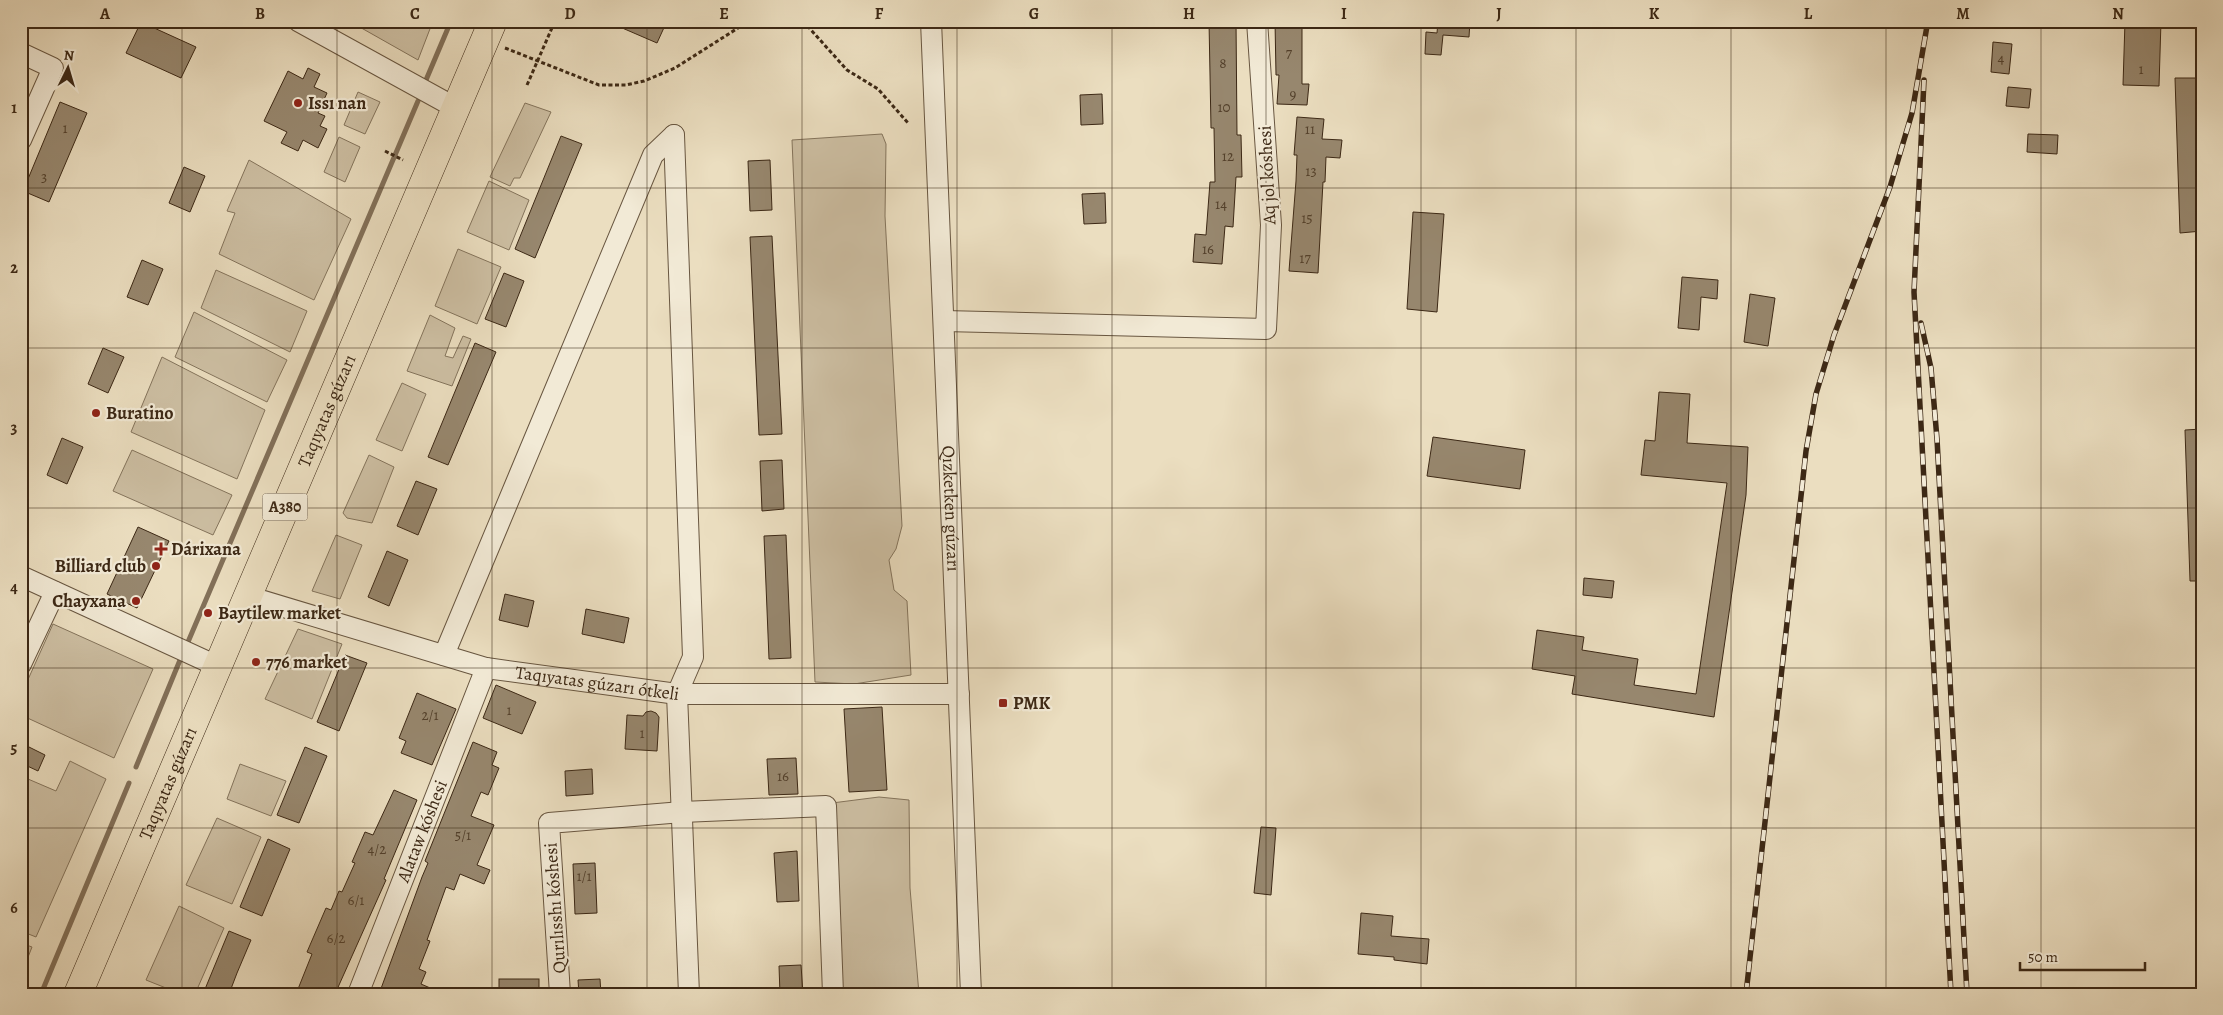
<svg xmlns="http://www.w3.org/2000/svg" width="2223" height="1015" viewBox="0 0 2223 1015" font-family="Alegreya,serif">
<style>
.green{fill:#cdbfa3;stroke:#84745c}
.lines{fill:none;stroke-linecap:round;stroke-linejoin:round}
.stream{stroke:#827059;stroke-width:5}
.building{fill:#97876e;stroke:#3c2815}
.minor-casing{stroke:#685640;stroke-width:22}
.highway-casing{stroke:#3c2815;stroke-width:29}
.path{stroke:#3c2815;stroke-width:3;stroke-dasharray:4 2.5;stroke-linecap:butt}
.minor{stroke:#f2ead6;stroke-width:20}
.highway{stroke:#ebdec0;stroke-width:28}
.rail-casing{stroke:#3c2815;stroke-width:5.5}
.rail{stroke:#f2ead6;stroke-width:4;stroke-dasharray:11;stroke-linecap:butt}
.grid{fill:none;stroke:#3c2815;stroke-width:1;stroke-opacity:0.55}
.poi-dot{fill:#8f2418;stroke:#f2ead6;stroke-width:2}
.labels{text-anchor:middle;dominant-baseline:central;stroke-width:4.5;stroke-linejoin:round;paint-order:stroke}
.number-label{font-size:15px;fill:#53402b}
.shield{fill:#f2ead6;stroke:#73624f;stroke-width:1}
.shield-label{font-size:16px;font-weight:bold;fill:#3c2815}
.poi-label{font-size:18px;font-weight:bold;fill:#3c2815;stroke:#f2ead6;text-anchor:start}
.street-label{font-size:18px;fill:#3c2815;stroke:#f2ead6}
.neatline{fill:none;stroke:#3c2815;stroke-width:2}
.grid-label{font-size:16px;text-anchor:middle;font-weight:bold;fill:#3c2815}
</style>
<rect width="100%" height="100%" fill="#ebdec0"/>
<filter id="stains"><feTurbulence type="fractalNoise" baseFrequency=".004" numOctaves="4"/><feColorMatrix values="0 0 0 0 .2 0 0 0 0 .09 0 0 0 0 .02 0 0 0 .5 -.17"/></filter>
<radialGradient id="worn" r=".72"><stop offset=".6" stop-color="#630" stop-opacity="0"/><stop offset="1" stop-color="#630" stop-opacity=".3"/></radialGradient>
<!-- green -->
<g class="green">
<polygon points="349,21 433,21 418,60"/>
<polygon points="358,92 380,102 365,134 344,125"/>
<polygon points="525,103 551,112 520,178 514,178 510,186 490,177"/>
<polygon points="882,134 886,144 885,216 902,526 896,549 889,560 894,590 907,601 911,675 854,684 815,682 792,140"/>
<polygon points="339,137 360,147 345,182 324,172"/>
<polygon points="249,160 351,219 314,300 219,254 235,213 227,211"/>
<polygon points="489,181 529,200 509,250 467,232"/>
<polygon points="458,249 501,267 477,324 435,306"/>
<polygon points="216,270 307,311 290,352 201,308"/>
<polygon points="194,312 287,360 267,402 175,357"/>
<polygon points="430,315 455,328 445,356 453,358 463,336 471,339 452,386 407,371"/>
<polygon points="162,357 265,410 237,479 131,432"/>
<polygon points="402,383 426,394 402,451 376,440"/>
<polygon points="132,450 232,495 213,535 113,491"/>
<polygon points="369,455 394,467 372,523 347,518 343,513"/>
<polygon points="336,535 362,545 340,599 312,591"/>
<polygon points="53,624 153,669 114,758 21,715 21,695"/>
<polygon points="298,629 342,644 312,719 265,699"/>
<polygon points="70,761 106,779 36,937 21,931 21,776 56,791"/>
<polygon points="240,764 286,781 271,816 227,799"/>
<polygon points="879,797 909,800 910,888 919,994 841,994 832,803"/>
<polygon points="217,818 261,837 232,904 186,885"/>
<polygon points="179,906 224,928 195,994 181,994 146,980"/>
<polygon points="21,943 32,947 21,975"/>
</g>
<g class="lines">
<!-- stream -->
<g class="stream">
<polyline points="426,80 451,21"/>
<polyline points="188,642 418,101"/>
<polyline points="136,767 180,660"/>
<polyline points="41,994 129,783"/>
</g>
</g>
<!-- building -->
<g class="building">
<polygon points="606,21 667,21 657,43"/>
<polygon points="1209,21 1236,21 1237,135 1241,135 1242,177 1236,177 1233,227 1225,226 1222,264 1193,262 1195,234 1206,235 1210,182 1215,182 1214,128 1211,128"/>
<polygon points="1275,21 1302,21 1302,84 1309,84 1307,105 1277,104 1279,75 1276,75"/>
<polygon points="1438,21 1470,21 1469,37 1443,35 1441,55 1425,54 1426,32 1437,33"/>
<polygon points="2125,21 2161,21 2159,86 2123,85"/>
<polygon points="141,22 196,47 181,78 126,53"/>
<polygon points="1993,42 2012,44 2009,74 1991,72"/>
<polygon points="308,68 320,74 314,87 327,93 318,113 325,116 320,126 327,129 318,148 303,140 298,151 281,143 287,132 264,121 288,71 303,79"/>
<polygon points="2175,78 2202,78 2202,231 2180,233"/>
<polygon points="2008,87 2031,89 2029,108 2006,106"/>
<polygon points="1102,94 1103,124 1081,125 1080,95"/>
<polygon points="60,102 87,113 49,202 23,191"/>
<polygon points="1297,117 1324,119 1322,139 1342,140 1340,158 1326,157 1325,182 1323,182 1318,273 1289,271 1296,181 1297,155 1294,155"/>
<polygon points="2028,134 2058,135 2057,154 2027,152"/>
<polygon points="561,136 582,144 535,258 515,249"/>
<polygon points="770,160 772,210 750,211 748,161"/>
<polygon points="184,167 205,176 190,212 169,203"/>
<polygon points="1105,193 1106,223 1084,224 1082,194"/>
<polygon points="1413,212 1444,214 1437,312 1407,309"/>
<polygon points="772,236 782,434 759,435 750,237"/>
<polygon points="142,260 163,269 148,305 127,297"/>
<polygon points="504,273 524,281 506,327 485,319"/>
<polygon points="1682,277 1718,280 1717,299 1701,297 1699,330 1678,328"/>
<polygon points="1750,294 1775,298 1768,346 1744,342"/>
<polygon points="475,343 496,352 448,465 428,457"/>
<polygon points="103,348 124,357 108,393 88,384"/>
<polygon points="1659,392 1690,394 1687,443 1748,447 1746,495 1714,717 1572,694 1575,676 1532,669 1537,630 1584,637 1582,650 1638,659 1634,685 1696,694 1727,483 1641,475 1645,440 1655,441"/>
<polygon points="2202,429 2202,581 2190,581 2185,430"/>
<polygon points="1433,437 1525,450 1520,489 1427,476"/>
<polygon points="62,438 83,447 67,484 47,475"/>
<polygon points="782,460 784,509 762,511 760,461"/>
<polygon points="416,481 437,489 418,535 397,526"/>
<polygon points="138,527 169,541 137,608 107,594"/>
<polygon points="786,535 791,658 769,659 764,536"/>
<polygon points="387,551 408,560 389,606 368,597"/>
<polygon points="1584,578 1614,581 1612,598 1583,595"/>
<polygon points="505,594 534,601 528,627 499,620"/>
<polygon points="586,609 629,618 624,643 582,634"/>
<polygon points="345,655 367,663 339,731 317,722"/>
<polygon points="496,685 536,702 522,734 483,718"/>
<polygon points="417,693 456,709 432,765 401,753 406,741 399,738"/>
<polygon points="882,707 887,790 849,792 844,709"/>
<polygon points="651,711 656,713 659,717 657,751 625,749 627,715 643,716 646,712"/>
<polygon points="473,742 497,752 492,765 499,768 488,795 481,792 471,816 494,825 477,865 490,870 484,884 460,874 454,890 446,887 427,940 430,941 419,969 426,972 421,984 444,994 379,994 422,877 428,863 425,861"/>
<polygon points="21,743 45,755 38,771 21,763"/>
<polygon points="305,747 327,756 299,823 277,815"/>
<polygon points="796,758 798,794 769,795 767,759"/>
<polygon points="592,769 593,794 566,796 565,771"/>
<polygon points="394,790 417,800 384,879 386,880 335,994 296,994 312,954 307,952 326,908 331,910 339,891 342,892 355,863 352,862 365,832 373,835"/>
<polygon points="1261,827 1276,828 1271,895 1254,893"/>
<polygon points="268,839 290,849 262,916 240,907"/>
<polygon points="797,851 799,901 777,902 774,853"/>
<polygon points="595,863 597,913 575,914 573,864"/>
<polygon points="1361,913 1393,916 1391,936 1429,939 1427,964 1394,960 1394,957 1358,954"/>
<polygon points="229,931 251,940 237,973 229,994 203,994"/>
<polygon points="801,965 803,994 780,994 779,966"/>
<rect x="499" y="979" width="40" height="15"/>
<polygon points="600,979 601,994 579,994 578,980"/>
</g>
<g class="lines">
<!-- minor casing -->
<g class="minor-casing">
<g id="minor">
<polyline points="298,21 456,108"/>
<path id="s1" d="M931,21L971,994"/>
<polyline points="21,53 53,68 21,140"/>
<polyline points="674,135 693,657 677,694 689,994"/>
<polyline points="944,321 1266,329 1271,225 1257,21"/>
<polyline points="21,576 217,666"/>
<path id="s2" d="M247,596L486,668L677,694H959"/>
<polyline points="444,655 653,155 674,135"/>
<polyline points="21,664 55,592"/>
<path id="s3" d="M358,994L486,668"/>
<polyline points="560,994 549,823 682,812 826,806 833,994"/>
</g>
</g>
<!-- highway casing -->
<g class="highway-casing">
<g id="highway">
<path id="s4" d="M78,994L493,21"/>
</g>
</g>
<!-- path -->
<g class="path">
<polyline points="803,21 847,70 878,89 908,123"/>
<polyline points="505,48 599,85 626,85 644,81 675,68 738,28 745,21"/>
<polyline points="527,85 555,21"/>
<polyline points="385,151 403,160"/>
</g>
<!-- minor -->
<use href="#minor" class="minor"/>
<!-- highway -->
<use href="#highway" class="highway"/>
<!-- rail casing -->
<g class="rail-casing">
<g id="rail">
<polyline points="1924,80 1914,292 1951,994"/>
<polyline points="1921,323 1931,368 1937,439 1967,994"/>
<polyline points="1746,994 1806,451 1816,394 1834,335 1890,187 1912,113 1927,26"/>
</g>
</g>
<!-- rail -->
<use href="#rail" class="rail"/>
</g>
<!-- grid -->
<path class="grid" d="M182,21V994M337,21V994M492,21V994M647,21V994M802,21V994M957,21V994M1112,21V994M1266,21V994M1421,21V994M1576,21V994M1731,21V994M1886,21V994M2041,21V994M21,188H2202M21,348H2202M21,508H2202M21,668H2202M21,828H2202"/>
<!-- markers -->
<g class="poi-dot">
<circle cx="298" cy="103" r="5"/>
<circle cx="96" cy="413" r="5"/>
<path d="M158.5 541.5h5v5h5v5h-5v5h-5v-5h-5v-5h5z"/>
<circle cx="156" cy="566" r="5"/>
<circle cx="136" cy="601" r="5"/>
<circle cx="208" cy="613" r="5"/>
<circle cx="256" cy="662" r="5"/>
<rect x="998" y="698" width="10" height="10" rx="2.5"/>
</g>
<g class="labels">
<!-- number labels -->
<g class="number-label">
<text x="1289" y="53">7</text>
<text x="2001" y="58">4</text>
<text x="1223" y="63">8</text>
<text x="2141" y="69">1</text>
<text x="1293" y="94">9</text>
<text x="1224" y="107">10</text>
<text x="65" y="128">1</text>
<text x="1310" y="129">11</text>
<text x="1228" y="156">12</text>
<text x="1311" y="171">13</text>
<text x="44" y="177">3</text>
<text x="1221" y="204">14</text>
<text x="1307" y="218">15</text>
<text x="1208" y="249">16</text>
<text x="1305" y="258">17</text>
<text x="509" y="710">1</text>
<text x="430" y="715">2/1</text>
<text x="642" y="733">1</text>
<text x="783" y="776">16</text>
<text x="463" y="835">5/1</text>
<text x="377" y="849">4/2</text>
<text x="584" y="876">1/1</text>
<text x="356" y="900">6/1</text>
<text x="336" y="938">6/2</text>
</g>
<!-- shield labels -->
<rect class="shield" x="262.5" y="493.5" width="45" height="27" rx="4"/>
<g class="shield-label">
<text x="285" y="507">A380</text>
</g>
<!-- poi labels -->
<g class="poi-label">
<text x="308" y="103">Issı nan</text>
<text x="106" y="413">Buratino</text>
<text x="171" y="549">Dárixana</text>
<text x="146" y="566" text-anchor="end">Billiard club</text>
<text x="126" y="601" text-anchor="end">Chayxana</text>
<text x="218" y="613">Baytilew market</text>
<text x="266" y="662">776 market</text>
<text x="1013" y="703">PMK</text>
</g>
<!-- street labels -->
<g class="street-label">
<text transform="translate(1267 175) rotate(-93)">Aq jol kóshesi</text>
<text stroke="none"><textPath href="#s4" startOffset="634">Taqıyatas gúzarı</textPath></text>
<text stroke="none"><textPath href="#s1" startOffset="488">Qızketken gúzarı</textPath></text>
<text stroke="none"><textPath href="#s2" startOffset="362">Taqıyatas gúzarı ótkeli</textPath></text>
<text stroke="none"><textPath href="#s4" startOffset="229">Taqıyatas gúzarı</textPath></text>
<text stroke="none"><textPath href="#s3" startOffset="175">Alataw kóshesi</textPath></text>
<text transform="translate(555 908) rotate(-94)">Qurılısshı kóshesi</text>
</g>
</g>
<!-- margin -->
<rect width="2223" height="1015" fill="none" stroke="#ebdec0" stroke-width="55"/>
<!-- north arrow -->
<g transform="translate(68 68) rotate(5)" stroke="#f2ead6" stroke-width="4" paint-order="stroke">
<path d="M0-4L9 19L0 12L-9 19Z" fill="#3c2815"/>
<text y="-8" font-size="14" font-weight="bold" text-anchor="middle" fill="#3c2815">N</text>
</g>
<!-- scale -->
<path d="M2020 962v8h125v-8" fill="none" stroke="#3c2815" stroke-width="2.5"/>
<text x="2028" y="962" font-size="15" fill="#3c2815" stroke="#f2ead6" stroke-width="4" paint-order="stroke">50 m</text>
<rect x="28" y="28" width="2168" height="960" class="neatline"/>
<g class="grid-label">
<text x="105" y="19">A</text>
<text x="260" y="19">B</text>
<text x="415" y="19">C</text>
<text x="570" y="19">D</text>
<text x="724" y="19">E</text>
<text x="879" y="19">F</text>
<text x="1034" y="19">G</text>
<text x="1189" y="19">H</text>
<text x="1344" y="19">I</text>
<text x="1499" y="19">J</text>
<text x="1654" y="19">K</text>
<text x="1808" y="19">L</text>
<text x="1963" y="19">M</text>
<text x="2118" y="19">N</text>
<text x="14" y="113">1</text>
<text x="14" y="273">2</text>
<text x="14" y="433">3</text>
<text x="14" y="593">4</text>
<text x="14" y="753">5</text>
<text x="14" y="913">6</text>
</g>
<rect width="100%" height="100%" filter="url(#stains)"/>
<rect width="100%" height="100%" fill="url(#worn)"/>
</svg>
